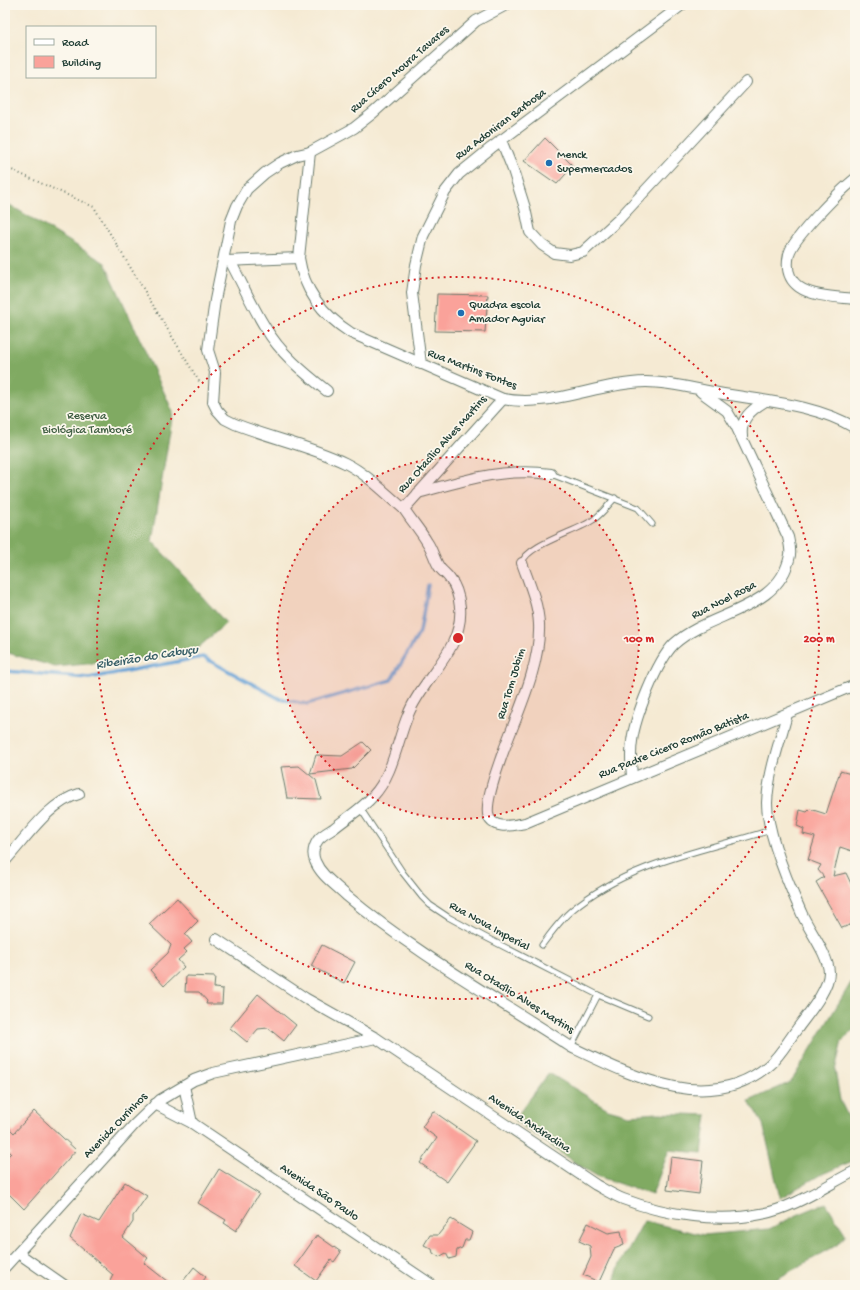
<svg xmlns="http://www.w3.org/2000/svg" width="860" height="1290" viewBox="0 0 860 1290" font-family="'Gochi Hand',sans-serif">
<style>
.forest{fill:#80aa62;stroke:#50744b}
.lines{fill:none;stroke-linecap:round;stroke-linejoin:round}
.stream{stroke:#66a3d7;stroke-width:3.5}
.building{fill:#faa29a}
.lane-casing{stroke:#6a7a6c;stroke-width:7}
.street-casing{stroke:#6a7a6c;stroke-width:12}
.path{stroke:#6a7a6c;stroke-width:2;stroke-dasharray:1 3;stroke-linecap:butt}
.lane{stroke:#fff;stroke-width:5}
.street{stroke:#fff;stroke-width:10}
.ring{fill:none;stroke:#d62828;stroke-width:2;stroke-dasharray:2 4}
.poi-dot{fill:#1f6fb2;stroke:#fbf7ec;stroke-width:1.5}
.labels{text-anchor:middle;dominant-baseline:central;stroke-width:3.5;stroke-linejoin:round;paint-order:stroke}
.street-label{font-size:12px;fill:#1f3d34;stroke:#fbf7ec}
.poi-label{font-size:12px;fill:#1f3d34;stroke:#fbf7ec;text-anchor:start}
.park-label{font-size:12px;fill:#405f43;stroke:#fbf7ec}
.water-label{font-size:13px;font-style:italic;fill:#345c65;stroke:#fbf7ec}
.centre{fill:#d62828;stroke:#fbf7ec;stroke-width:2}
.ring-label{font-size:12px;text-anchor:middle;font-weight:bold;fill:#d62828;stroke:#fbf7ec;stroke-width:3.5;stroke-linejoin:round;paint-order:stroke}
</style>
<rect width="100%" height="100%" fill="#fbf7ec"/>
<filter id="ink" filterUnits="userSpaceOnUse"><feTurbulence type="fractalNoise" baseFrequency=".025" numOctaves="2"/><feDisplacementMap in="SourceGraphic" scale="8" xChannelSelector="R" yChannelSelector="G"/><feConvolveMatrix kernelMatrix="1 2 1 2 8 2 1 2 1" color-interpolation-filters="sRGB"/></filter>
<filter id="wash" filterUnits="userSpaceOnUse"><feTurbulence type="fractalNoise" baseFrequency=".012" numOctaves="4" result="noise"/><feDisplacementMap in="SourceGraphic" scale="16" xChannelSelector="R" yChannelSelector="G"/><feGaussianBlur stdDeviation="0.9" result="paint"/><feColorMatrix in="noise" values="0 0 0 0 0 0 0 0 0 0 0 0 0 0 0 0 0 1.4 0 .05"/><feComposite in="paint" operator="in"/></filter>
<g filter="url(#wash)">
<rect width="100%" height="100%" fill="#f5ead3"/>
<!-- forest -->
<g class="forest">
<polygon points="5,202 105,263 173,412 152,541 226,623 191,654 55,667 5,652"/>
<polygon points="855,976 855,1029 842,1041 835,1070 840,1100 855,1131 855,1160 820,1175 780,1198 763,1124 749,1101 791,1082"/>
<polygon points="549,1073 608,1109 629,1115 658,1113 707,1115 702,1153 669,1150 652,1195 597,1176 575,1163 514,1120"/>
<polygon points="826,1203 846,1235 837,1245 766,1285 612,1285 620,1264 644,1221 704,1235 769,1229 797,1215"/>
</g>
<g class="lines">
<!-- stream -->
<polyline class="stream" points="5,671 89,678 203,657 280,699 307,704 391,680 420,632 428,585"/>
</g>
<g id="blocks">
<!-- building -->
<g class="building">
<polygon points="545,138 573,166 557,184 524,161"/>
<polygon points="437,294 488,295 485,332 435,331"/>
<polygon points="363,742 371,750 352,769 310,774 316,755 342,756"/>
<polygon points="299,766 316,780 321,799 287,798 281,767"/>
<polygon points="840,771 855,775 855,852 840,847 833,876 846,873 855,892 855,910 852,912 855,923 842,928 816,882 824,877 818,870 821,865 808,860 815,837 803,834 804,829 797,826 800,810 807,812 810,809 826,814"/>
<polygon points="177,898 198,921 185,934 192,942 184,949 187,952 178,960 184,967 164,986 150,970 168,953 171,945 149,924"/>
<polygon points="322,945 355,962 344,983 311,966"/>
<polygon points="186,976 215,977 214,988 223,989 222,1004 206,1004 207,1001 199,992 185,992"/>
<polygon points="258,994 296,1025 284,1041 268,1028 258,1029 247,1042 230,1028"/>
<polygon points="34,1111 76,1150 24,1209 5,1190 5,1159 11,1153 5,1147 5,1124 14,1133"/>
<polygon points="433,1111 476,1141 447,1182 420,1163 437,1138 422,1127"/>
<polygon points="671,1157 703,1161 699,1194 667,1190"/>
<polygon points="219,1169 259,1194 236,1231 224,1223 226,1220 198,1203"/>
<polygon points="125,1182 147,1196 133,1216 133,1222 123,1237 148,1258 144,1263 172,1285 108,1285 113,1275 70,1238 81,1214 99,1222"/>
<polygon points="451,1219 472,1232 469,1240 465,1240 462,1248 457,1250 456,1257 449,1259 446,1253 439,1257 433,1253 432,1249 424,1245 430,1235 438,1235"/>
<polygon points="588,1223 608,1233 621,1231 624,1245 614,1249 599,1282 583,1275 591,1257 590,1246 579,1241"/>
<polygon points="317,1235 341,1252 334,1262 331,1260 316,1281 295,1266"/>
<polygon points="194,1267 206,1277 200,1285 180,1285"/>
</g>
</g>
</g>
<g filter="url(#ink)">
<use href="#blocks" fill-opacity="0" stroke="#6a7a6c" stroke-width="1"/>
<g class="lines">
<!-- lane casing -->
<g class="lane-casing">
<g id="lane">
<polyline points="551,474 638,508 652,524"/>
<path d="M522,563C526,545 578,531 593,520C602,514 608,505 615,498"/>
<polyline points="360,808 403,873 422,897 430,905 448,917 483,936 598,995 648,1016"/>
<path d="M542,945C551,933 560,920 572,910C627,863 704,851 771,830"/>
<polyline points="571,1047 598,995"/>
</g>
</g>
<!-- street casing -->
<g class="street-casing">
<g id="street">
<polyline points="501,140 513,170 525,208 530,232 542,245 554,253 570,255 583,252 618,220 746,82"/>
<path d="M310,152L299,258C304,291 323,315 351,333L503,399C551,408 597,383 646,382C670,382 695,389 718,393C762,401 816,404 855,428"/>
<path d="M855,179C840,191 793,238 789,254C786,267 788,279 799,287C813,297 838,297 855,299"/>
<polyline points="226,261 299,258"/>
<path d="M230,261C242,283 252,306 265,327C280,353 303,372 327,391"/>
<polyline points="421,364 412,293 416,265 423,236 445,192 459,174 491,148 682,5"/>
<path d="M503,399L404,509C411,520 420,530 427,542C432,549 434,558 438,565C441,571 447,574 450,579C456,586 459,598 460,607C464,650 422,678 408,715C397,741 393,775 373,796C362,809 346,818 333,829C328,832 322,835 318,840C314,846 312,854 315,861C321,876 336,885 347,896C416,954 496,998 571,1047C632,1076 709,1116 769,1065C780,1056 788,1041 797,1029C807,1015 829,990 829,972C828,954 808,929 801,912C788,883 767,834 767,803C768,773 780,742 787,714"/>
<path d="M742,436C740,419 751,410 764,402"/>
<path d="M418,493C462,481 504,467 551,474"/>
<path d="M404,509C385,493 367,474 345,463C310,446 271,438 235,424L225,419L217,410L213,402L215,372L208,350L215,300L231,221L237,206L247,189L265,173L280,163L297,155L310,152L354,128L373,113L476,21L506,5"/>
<path d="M522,563C529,583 538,603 539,624C541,666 516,716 502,755C497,770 486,798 488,814C491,831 514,825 525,823L855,685"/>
<path d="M632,777C631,765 630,753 632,741C635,717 657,661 674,644C710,611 780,611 790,555C791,549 789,542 788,537L736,426L727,411L701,392"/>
<path d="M5,861C26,838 49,802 79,794"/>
<path d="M216,939L305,998L376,1038L596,1185C605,1190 613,1195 623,1199C665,1215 717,1223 761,1214C794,1208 825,1186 855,1171"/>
<polyline points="184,1086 192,1123"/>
<polyline points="155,1104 192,1123 432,1285"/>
<polyline points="18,1253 64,1285"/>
<polyline points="5,1267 134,1125 160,1100 194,1080 213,1073 376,1038"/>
</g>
</g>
<!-- path -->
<polyline class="path" points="5,167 94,207 200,383"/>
<!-- lane -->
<use href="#lane" class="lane"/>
<!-- street -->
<use href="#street" class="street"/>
</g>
</g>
<!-- distance rings -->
<circle cx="458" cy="638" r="181" fill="#d62828" fill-opacity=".12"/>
<g class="ring">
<circle cx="458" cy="638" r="181"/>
<circle cx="458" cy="638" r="361"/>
</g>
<!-- markers -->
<g class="poi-dot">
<circle cx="549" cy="163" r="4"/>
<circle cx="461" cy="313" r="4"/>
</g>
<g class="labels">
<!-- street labels -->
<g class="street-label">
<text transform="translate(400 70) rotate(-41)">Rua Cícero Moura Tavares</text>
<text transform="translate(501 125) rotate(-37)">Rua Adoniran Barbosa</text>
<text transform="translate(472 370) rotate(21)">Rua Martins Fontes</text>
<text transform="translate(443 445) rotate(-48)">Rua Otacílio Alves Martins</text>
<text transform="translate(724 601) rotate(-27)">Rua Noel Rosa</text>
<text transform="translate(512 684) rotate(-73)">Rua Tom Jobim</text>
<text transform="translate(674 746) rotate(-22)">Rua Padre Cicero Romão Batista</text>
<text transform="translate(489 927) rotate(29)">Rua Nova Imperial</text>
<text transform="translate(519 998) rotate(32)">Rua Otacílio Alves Martins</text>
<text transform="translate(529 1124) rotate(34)">Avenida Andradina</text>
<text transform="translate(116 1126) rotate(-46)">Avenida Ourinhos</text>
<text transform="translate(319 1193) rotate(34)">Avenida São Paulo</text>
</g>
<!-- poi labels -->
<g class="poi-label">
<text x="557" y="156">Menck<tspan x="557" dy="14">Supermercados</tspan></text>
<text x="469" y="306">Quadra escola<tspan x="469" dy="14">Amador Aguiar</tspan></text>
</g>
<!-- park labels -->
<g class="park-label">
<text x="87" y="417">Reserva<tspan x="87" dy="14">Biológica Tamboré</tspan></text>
</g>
<!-- water labels -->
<g class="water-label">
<text transform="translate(147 658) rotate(-9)">Ribeirão do Cabuçu</text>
</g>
</g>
<circle cx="458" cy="638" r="6" class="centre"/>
<g class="ring-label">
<text x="639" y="642">100 m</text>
<text x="819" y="642">200 m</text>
</g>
<!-- margin -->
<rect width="860" height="1290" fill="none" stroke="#fbf7ec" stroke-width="20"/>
<!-- legend -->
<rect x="26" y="26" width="130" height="52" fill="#fbf7ec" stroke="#a3ada2"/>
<rect x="34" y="39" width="20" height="6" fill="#ffffff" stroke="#a3ada2"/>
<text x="62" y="46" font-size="12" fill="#1f3d34">Road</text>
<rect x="34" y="56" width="20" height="12" fill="#faa29a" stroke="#a3ada2"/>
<text x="62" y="66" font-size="12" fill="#1f3d34">Building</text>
</svg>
